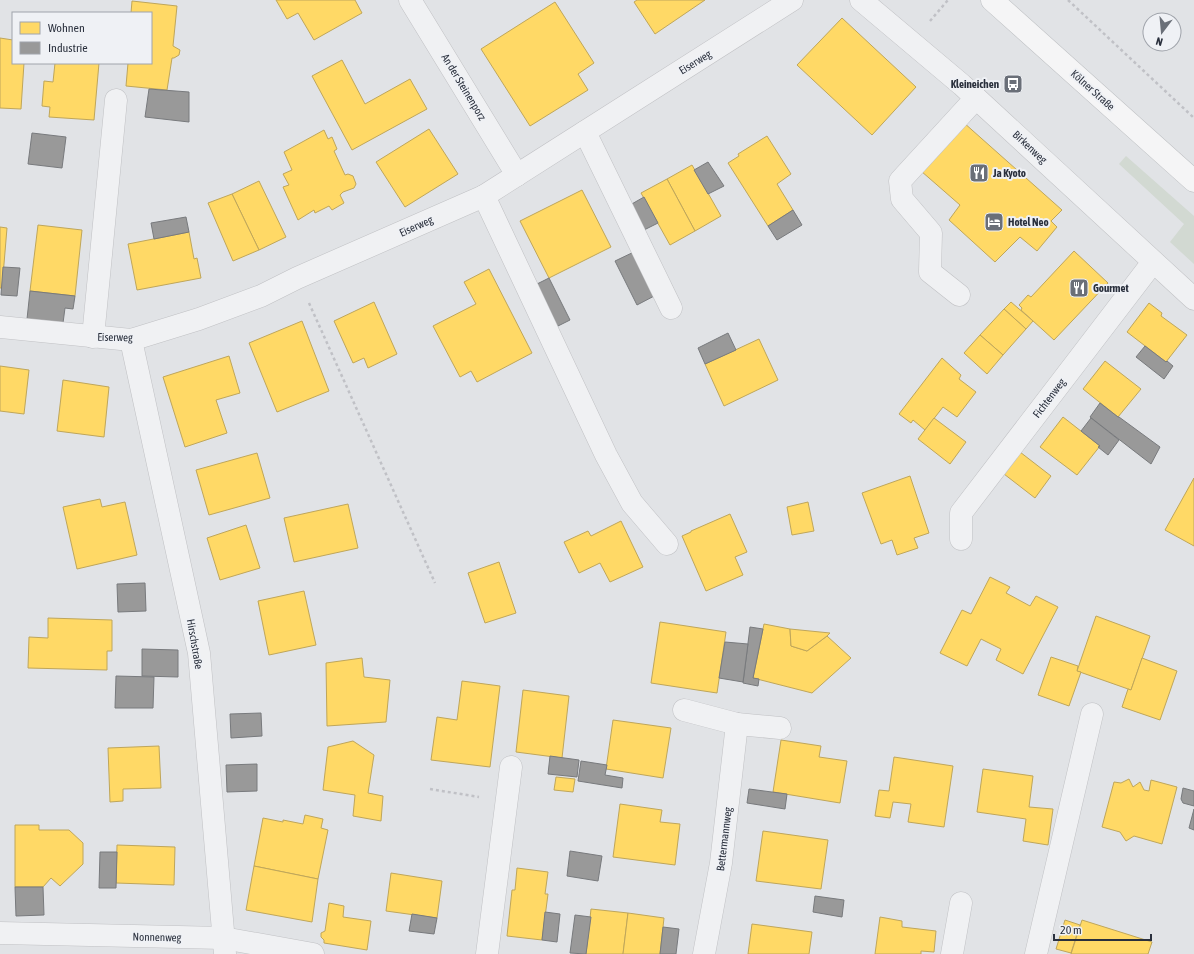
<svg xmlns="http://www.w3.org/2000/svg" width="1194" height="954" viewBox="0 0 1194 954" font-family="'Asap Condensed',sans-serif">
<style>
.green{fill:#d2d9d2}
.homes{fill:#ffd966;stroke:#bfa65a}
.industry{fill:#999;stroke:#787a7d}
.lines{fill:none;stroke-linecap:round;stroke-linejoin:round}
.minor-casing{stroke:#c0c1c4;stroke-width:23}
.major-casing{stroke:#bec0c3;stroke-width:23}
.path{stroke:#c0c1c6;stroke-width:2.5;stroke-dasharray:3 3;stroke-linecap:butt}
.minor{stroke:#f0f1f3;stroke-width:22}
.major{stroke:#f5f5f6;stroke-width:22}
.labels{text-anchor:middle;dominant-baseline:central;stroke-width:4;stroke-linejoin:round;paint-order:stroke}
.street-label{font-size:11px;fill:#2a303d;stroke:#eff1f5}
.poi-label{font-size:11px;font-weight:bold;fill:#2a303d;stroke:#eff1f5;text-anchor:start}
</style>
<rect width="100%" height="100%" fill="#e1e3e6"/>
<!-- green -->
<polygon class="green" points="1126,156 1194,216 1194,264 1170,242 1184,224 1119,164"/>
<!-- homes -->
<g class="homes">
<polygon points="276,0 355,0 362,13 314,40 298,13 287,19"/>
<polygon points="637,0 705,0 655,34 634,2"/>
<polygon points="132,1 177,6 173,46 180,50 179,55 174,58 172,58 167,90 126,86 128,63 151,63 151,13 131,13"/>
<polygon points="555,2 594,63 578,74 588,90 530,126 481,49"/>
<polygon points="842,18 916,87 872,135 797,65"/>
<polygon points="0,38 13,40 13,63 24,63 21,109 0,108"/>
<polygon points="342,60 365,104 410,79 427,109 352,150 312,76"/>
<polygon points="55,63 99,63 94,120 49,117 50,107 42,106 44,81 53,82"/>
<polygon points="963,122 1062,210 1051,221 1057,227 1037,251 1020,237 995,262 949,220 960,205 921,171"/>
<polygon points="429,129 458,174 405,207 376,162"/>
<polygon points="324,130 328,139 332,137 337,149 334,151 345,175 348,174 353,176 356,184 354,188 343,192 340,195 344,203 332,210 329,206 315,213 314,210 298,220 283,187 289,185 283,174 292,170 284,152"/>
<polygon points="767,136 791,174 777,184 793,210 768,226 728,163 739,156 738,154"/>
<polygon points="692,165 721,216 695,231 667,179"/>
<polygon points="667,179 695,231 670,245 641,193"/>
<polygon points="259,181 286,237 259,250 232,194"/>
<polygon points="582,190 611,247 549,278 520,221"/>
<polygon points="232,194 259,250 233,261 208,203"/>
<polygon points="38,225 82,230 75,296 30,291"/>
<polygon points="0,227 7,228 2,288 0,288"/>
<polygon points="189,232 194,259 197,258 201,278 137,290 128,244"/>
<polygon points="1074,251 1108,283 1054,340 1021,310 1022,308 1019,305 1028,295 1031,297"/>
<polygon points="489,269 532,353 477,382 471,371 460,377 433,326 476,304 464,282"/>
<polygon points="374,302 397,354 368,368 364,358 353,363 334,321"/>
<polygon points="1011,302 1033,321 1026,329 1004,309"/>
<polygon points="1149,303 1162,313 1161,316 1187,335 1166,362 1127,332"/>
<polygon points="1004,309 1026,329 1003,355 980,335"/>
<polygon points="302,321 329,391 277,412 249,343"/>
<polygon points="980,335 1003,355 987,374 964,353"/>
<polygon points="759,339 778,380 724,406 705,364"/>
<polygon points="229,356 240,393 216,400 227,433 185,447 163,377"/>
<polygon points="942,358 961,375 959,379 976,392 957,417 943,407 925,430 913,420 911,423 899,414"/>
<polygon points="1105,361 1141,389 1118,417 1083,389"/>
<polygon points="0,366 29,370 24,414 0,411"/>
<polygon points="63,380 109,387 104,437 57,431"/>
<polygon points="1063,417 1100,446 1077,475 1040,447"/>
<polygon points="934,418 966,442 950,464 918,439"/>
<polygon points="1020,452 1051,476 1035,498 1004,474"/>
<polygon points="257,453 270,498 209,515 196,470"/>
<polygon points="910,476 929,533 914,538 918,548 897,555 892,540 881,544 862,493"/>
<polygon points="1194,478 1194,546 1165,530"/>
<polygon points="100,499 102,507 125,502 137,555 77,569 63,507"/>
<polygon points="808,502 814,531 792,535 787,507"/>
<polygon points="348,504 358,548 294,562 284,518"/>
<polygon points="730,514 747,552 735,557 743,575 706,591 682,536 691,532 691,531"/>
<polygon points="621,521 643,567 610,582 600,563 579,573 564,542 588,531 591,536"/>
<polygon points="246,525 260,568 220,580 207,538"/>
<polygon points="499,562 516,613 485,623 468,573"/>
<polygon points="990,577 1010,587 1006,593 1030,606 1036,596 1058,607 1023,674 996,660 1001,649 981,639 967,666 940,653 962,610 971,614"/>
<polygon points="304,591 316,645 269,655 258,601"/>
<polygon points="1096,616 1150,636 1131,690 1077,671"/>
<polygon points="48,618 112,620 112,651 107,651 107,670 28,668 29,637 48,638"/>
<polygon points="660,622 726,632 717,693 651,683"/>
<polygon points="764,624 790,629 791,646 807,651 827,636 851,658 812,693 753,678"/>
<polygon points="790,629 830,633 827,636 807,651 791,646"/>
<polygon points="1051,657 1078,666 1077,671 1081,672 1069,706 1038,695"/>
<polygon points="362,658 364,677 390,680 386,722 327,726 326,663"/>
<polygon points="1142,658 1177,671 1160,720 1122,707 1128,689 1131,690"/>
<polygon points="462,681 500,686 490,767 431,760 437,717 457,720"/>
<polygon points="523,690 569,696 562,758 516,752"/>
<polygon points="613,720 671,728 663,778 606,769"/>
<polygon points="781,740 821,746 819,757 847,761 840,803 773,792"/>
<polygon points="353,741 374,755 368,793 383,796 381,821 353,816 355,795 323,790 328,747"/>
<polygon points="159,746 161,788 123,789 123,801 110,802 108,748"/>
<polygon points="894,757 953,766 944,827 908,822 911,804 893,802 890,818 875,816 879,790 889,791"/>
<polygon points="983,769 1033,776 1029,807 1053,809 1048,845 1023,841 1026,819 977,812"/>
<polygon points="556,777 575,779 573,792 554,790"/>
<polygon points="1129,779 1133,787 1140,782 1144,790 1149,791 1151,780 1177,787 1162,844 1134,836 1126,841 1120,832 1102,827 1114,782 1121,783"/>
<polygon points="620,804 662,810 660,822 680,824 675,865 613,857"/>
<polygon points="305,815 323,819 321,828 328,830 318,879 254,866 263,818 283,822 283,820 303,824"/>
<polygon points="15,825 39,825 39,830 69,830 83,843 83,864 60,886 51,878 43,887 15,887"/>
<polygon points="763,831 828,840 821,889 756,881"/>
<polygon points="117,845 175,847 174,885 116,883"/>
<polygon points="254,866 318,879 312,922 246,910"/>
<polygon points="517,868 548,872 545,894 548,894 542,940 507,936 512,890 515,890"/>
<polygon points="391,873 442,881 437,918 386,911"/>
<polygon points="329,903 344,906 343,917 371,921 367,950 324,943 324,940 321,937 321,933 325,931"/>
<polygon points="591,909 628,913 623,954 586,954"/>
<polygon points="628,913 664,918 660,954 623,954"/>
<polygon points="880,917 902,921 902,927 936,931 934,952 921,951 921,954 875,954"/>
<polygon points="1065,920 1080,925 1071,953 1056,949"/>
<polygon points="1082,920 1152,942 1148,954 1071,954"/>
<polygon points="752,924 812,932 809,954 748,954"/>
</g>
<!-- industry -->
<g class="industry">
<polygon points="149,89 189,92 189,122 145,117"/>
<polygon points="32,133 66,137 62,168 28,164"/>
<polygon points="708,162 724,186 708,194 694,170"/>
<polygon points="644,197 658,223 642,231 630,205"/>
<polygon points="793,210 802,225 777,240 768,226"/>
<polygon points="186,217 189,232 154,239 151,223"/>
<polygon points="636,251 658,294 637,305 615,261"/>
<polygon points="3,267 20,268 17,296 1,295"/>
<polygon points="549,278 570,320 554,328 533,286"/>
<polygon points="30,291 75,296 73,309 65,308 63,323 27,319"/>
<polygon points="728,333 736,350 705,364 698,348"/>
<polygon points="1145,346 1166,362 1167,361 1173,366 1164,379 1136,357"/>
<polygon points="1100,403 1118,417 1119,417 1160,447 1151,464 1090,417"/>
<polygon points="1091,418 1119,440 1108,455 1098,447 1100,446 1081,431"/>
<polygon points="145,583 146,611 118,612 117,584"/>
<polygon points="750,627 763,629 753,678 759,679 758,686 743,683"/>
<polygon points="725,642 748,644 743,682 719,678"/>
<polygon points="142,649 178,650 178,677 142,676"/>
<polygon points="116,676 154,677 153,708 115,708"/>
<polygon points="261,713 262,736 231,738 230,714"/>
<polygon points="550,756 579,760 577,777 548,774"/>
<polygon points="581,761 607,765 605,775 623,778 622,788 578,781"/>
<polygon points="257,764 257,791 227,792 226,765"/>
<polygon points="1183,788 1194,791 1194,806 1183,803 1181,799"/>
<polygon points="749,789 787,794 785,809 747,803"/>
<polygon points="1194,809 1194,830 1189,828"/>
<polygon points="570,851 602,856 598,881 567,876"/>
<polygon points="100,852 117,852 116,888 99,888"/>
<polygon points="15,887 43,887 44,915 16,916"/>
<polygon points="815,896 844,900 842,917 813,912"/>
<polygon points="545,912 560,914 557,942 542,940"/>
<polygon points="412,914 437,918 434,934 409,931"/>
<polygon points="575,915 591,917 586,954 570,953"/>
<polygon points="663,927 679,929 676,954 660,954"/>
</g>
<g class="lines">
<!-- minor casing -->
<g class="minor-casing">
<g id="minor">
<polyline points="410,0 517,175"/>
<polyline points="861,0 962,85 1194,299"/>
<polyline points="585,132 671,308"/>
<polyline points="484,196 606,455 632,503 667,544"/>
<polyline points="959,295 930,272 931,233 902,199 900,181 976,98"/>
<polyline points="0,327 131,340 199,319 261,296 297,278 484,196 792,0"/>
<polyline points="93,337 116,100"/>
<polyline points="131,340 199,653 225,954"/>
<polyline points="961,539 961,513 1153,262"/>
<polyline points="684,710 737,724 780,728"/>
<polyline points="0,933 223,938 313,954"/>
<polyline points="487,954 511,767"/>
<polyline points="704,954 721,863 737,724"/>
<polyline points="952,954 961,903"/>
<polyline points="1036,954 1092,714"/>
</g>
</g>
<!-- major casing -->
<g class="major-casing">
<polyline id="major" points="992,0 1194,181"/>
</g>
<!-- path -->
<g class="path">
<polyline points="1068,0 1194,118"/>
<polyline points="930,21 948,0"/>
<polyline points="309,303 435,583"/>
<polyline points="430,789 479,797"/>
</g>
<!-- minor -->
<use href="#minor" class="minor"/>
<!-- major -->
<use href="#major" class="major"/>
</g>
<!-- icons -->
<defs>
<g id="bus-square" transform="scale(1)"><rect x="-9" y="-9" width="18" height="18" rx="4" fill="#6a6f78" stroke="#eff1f5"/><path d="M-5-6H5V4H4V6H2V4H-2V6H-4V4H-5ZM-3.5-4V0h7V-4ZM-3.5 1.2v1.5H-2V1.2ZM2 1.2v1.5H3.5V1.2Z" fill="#fff"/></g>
<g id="restaurant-square" transform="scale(1)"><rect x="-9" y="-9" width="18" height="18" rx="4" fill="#6a6f78" stroke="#eff1f5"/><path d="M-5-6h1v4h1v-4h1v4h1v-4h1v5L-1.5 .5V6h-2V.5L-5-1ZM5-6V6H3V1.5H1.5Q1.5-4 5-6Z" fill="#fff"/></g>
<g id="hotel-square" transform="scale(1)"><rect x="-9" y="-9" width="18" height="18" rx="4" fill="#6a6f78" stroke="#eff1f5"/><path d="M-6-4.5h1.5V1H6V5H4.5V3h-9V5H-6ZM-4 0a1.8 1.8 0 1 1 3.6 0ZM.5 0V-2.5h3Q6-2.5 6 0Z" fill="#fff"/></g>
</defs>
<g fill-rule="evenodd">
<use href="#bus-square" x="1013" y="84"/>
<use href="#restaurant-square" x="979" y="173"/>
<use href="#hotel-square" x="994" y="222"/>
<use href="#restaurant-square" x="1079" y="288"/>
</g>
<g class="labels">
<!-- street labels -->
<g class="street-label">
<text transform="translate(695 62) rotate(-32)">Eiserweg</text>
<text transform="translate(464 87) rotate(59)">An der Steinenporz</text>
<text transform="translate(1093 90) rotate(42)">Kölner Straße</text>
<text transform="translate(1030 147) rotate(43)">Birkenweg</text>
<text transform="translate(416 226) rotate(-24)">Eiserweg</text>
<text transform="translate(115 337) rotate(1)">Eiserweg</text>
<text transform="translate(1049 398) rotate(-53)">Fichtenweg</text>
<text transform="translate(195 644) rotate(80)">Hirschstraße</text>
<text transform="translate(724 839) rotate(-83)">Bettermannweg</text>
<text transform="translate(157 937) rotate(1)">Nonnenweg</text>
</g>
<!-- poi labels -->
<g class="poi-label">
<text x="999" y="84" text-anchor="end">Kleineichen</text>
<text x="993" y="173">Ja Kyoto</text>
<text x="1008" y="222">Hotel Neo</text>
<text x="1093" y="288">Gourmet</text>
</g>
</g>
<!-- legend -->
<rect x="12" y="12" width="140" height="52" fill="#eff1f5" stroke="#a0a4ab"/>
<rect x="20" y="22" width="20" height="12" fill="#ffd966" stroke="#a0a4ab"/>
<text x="48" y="32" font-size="12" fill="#2a303d">Wohnen</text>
<rect x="20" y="42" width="20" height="12" fill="#999999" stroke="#a0a4ab"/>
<text x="48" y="52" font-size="12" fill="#2a303d">Industrie</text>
<!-- north arrow -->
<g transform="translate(1162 32) rotate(196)"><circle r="19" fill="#eff1f5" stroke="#a0a4ab"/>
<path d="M0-3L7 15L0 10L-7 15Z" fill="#6a6f78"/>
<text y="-6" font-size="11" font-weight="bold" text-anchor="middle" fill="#2a303d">N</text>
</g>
<!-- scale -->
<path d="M1054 934v6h97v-6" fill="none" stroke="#2a303d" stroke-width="2"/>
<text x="1060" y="934" font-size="12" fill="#2a303d" stroke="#eff1f5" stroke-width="3" paint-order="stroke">20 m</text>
</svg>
